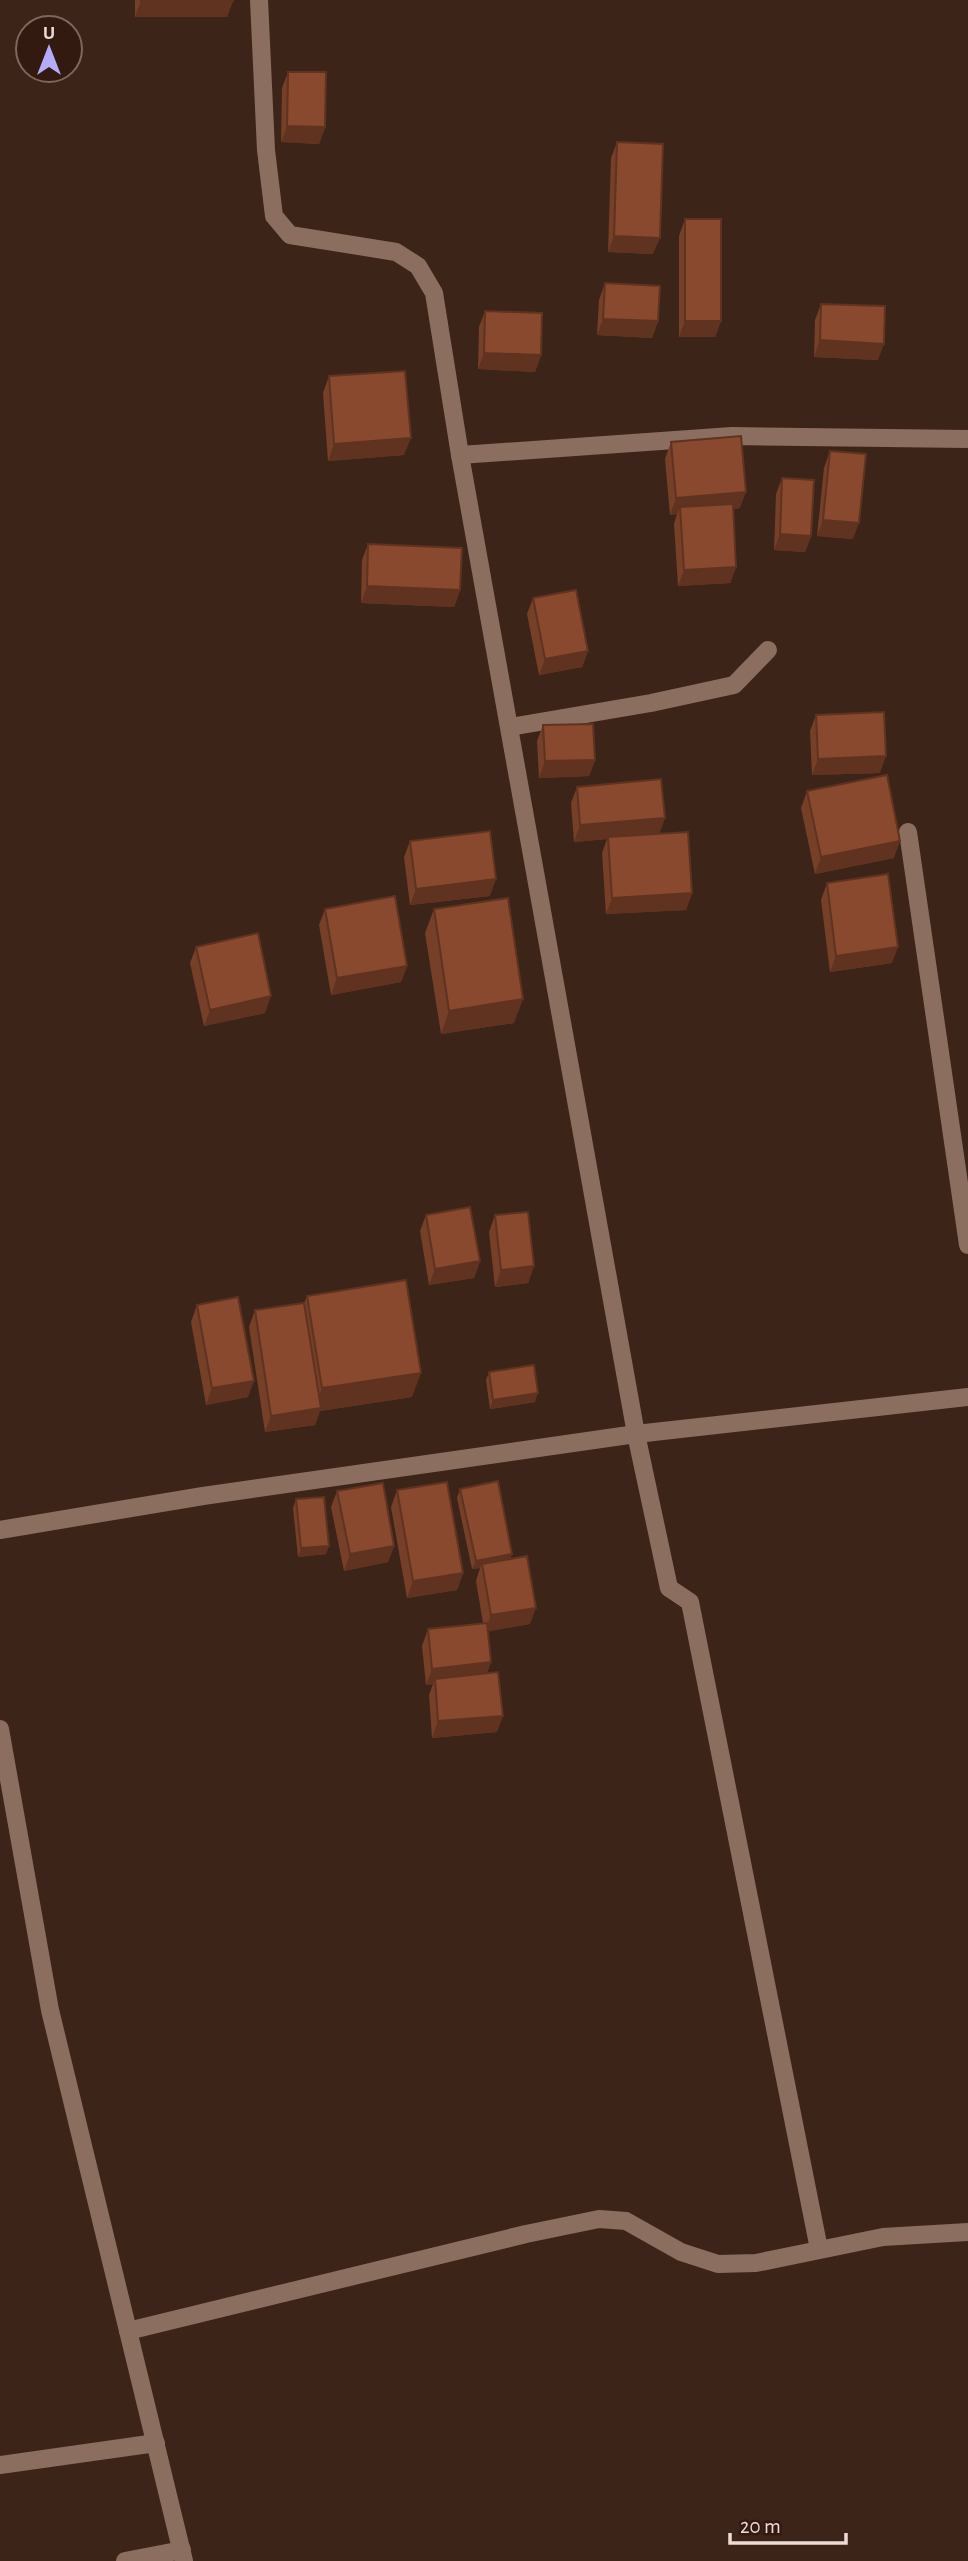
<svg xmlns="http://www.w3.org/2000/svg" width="968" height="2561" viewBox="0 0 968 2561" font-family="'Alegreya Sans',sans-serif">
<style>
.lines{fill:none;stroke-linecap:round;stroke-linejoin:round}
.minor{stroke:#8c6e61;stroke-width:18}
.wall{fill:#753f28}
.shaded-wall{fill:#5f3320}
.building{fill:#88492e;stroke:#5f3320;stroke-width:2}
</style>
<rect width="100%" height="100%" fill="#3d2419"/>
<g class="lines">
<!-- minor -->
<g class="minor">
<polyline points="259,0 266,150 274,216 290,235 396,252 418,266 434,293 460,455 636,1434 669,1588 690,1602 819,2249"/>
<polyline points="460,455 732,436 968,439"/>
<polyline points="510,727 651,703 734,685 768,650"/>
<polyline points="908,832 968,1245"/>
<polyline points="0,1530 203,1496 636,1434 968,1397"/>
<polyline points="0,1729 50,2010 184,2561"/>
<polyline points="128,2331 526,2234 599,2219 626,2221 681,2252 718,2264 756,2263 883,2237 968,2232"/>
<polyline points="0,2465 156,2443"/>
<polyline points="125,2561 182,2550"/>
</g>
</g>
<!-- wall -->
<g class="wall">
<polygon points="135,0 233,0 227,17 135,17"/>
<polygon points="288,72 325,127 319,144 281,142 282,88"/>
<polygon points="617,142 653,254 608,252 611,158"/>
<polygon points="685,219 721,321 715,337 679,337 679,236"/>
<polygon points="605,283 658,321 652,338 597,335 599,300"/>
<polygon points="821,304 878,360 814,357 815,320"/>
<polygon points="485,311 541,355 535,372 478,369 479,327"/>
<polygon points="329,376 404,455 328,461 323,393"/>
<polygon points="671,442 740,508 733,509 736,567 730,583 678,586 674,524 677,514 670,515 665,459"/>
<polygon points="830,451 853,539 817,536 824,468"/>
<polygon points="782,478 811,536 805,552 774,550 776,494"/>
<polygon points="368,544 460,590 454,607 361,603 362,560"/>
<polygon points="533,598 588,651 582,667 539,675 527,614"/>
<polygon points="816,715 880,773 812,775 810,731"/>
<polygon points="543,725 595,760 589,776 539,778 537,741"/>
<polygon points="577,787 660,834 692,893 686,910 606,914 602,853 607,839 574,842 571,803"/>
<polygon points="807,791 894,858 815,874 801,808"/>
<polygon points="410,841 490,896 410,905 404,857"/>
<polygon points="827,883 892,963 830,972 821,900"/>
<polygon points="325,909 407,966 401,982 331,995 319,925"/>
<polygon points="434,909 514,1023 441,1034 425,933"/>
<polygon points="196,947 265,1013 204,1026 190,963"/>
<polygon points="426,1215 480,1261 474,1278 429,1285 420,1231"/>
<polygon points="495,1215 534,1266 528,1283 495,1287 489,1232"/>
<polygon points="307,1296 412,1397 320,1411 315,1425 265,1432 249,1327 255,1310 304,1303"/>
<polygon points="197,1305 248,1397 206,1405 191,1322"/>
<polygon points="489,1372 535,1402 490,1409 486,1380"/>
<polygon points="460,1489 512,1554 510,1559 530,1624 488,1631 491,1662 487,1673 497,1732 432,1738 429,1695 433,1684 426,1685 422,1646 428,1629 483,1623 476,1581 480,1568 472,1569 457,1498"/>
<polygon points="397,1490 463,1573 457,1590 407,1598 391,1507"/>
<polygon points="337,1491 394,1546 388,1562 344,1571 331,1507"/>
<polygon points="296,1499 326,1554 298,1557 293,1508"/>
</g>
<!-- shaded-wall -->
<g class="shaded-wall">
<polygon points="141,1 233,1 227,17 135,17"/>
<polygon points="287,126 325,127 319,144 281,142"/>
<polygon points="614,236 660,238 653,254 608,252"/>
<polygon points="603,319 658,321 652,338 597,335"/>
<polygon points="685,321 721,321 715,337 679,337"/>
<polygon points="820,340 884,344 878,360 814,357"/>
<polygon points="484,353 541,355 535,372 478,369"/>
<polygon points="411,438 404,455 328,461 334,444"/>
<polygon points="746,492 740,508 680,514 680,507 677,514 670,515 676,498"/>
<polygon points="823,520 859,523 853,539 817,536"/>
<polygon points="780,534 811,536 805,552 774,550"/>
<polygon points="736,567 730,583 678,586 684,570"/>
<polygon points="367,586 460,590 454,607 361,603"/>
<polygon points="588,651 582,667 539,675 545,659"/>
<polygon points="886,756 880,773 812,775 818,759"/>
<polygon points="595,760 589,776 539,778 545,761"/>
<polygon points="665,818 659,835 608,837 607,839 574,842 580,825"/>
<polygon points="900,841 894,858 815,874 821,857"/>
<polygon points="496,879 490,896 410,905 416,889"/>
<polygon points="692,893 686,910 606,914 612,898"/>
<polygon points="898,947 892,963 830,972 836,956"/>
<polygon points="407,966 401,982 331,995 337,978"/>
<polygon points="271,996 265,1013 204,1026 210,1010"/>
<polygon points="523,999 514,1023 441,1034 449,1011"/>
<polygon points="480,1261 474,1278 429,1285 435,1269"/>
<polygon points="534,1266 528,1283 495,1287 501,1270"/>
<polygon points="421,1373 412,1397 320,1411 315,1425 265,1432 271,1416 314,1409 322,1388"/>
<polygon points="254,1381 248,1397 206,1405 212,1388"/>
<polygon points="538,1393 535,1402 490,1409 493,1400"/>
<polygon points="329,1546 326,1554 298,1557 301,1548"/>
<polygon points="394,1546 388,1562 344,1571 350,1554"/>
<polygon points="512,1554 509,1562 482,1564 480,1568 472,1569 476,1561"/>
<polygon points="463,1573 457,1590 407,1598 413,1581"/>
<polygon points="536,1608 530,1624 485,1632 491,1615"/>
<polygon points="491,1662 485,1678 435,1679 433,1684 426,1685 432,1669"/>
<polygon points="503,1716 497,1732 432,1738 438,1721"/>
</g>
<!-- building -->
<g class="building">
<rect x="141" y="0" width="92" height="1"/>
<polygon points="288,72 326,72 325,127 287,126"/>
<polygon points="617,142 663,144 660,238 614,236"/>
<rect x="685" y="219" width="36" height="102"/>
<polygon points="605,283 660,286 658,321 603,319"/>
<polygon points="821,304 885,306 884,344 820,340"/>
<polygon points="485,311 542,313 541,355 484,353"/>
<polygon points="405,371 411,438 334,444 329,376"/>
<polygon points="741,436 746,492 676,498 671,442"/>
<polygon points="830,451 866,454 859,523 823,520"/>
<polygon points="782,478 814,480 811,536 780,534"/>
<polygon points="733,504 736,567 684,570 680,507"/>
<polygon points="368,544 462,548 460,590 367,586"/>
<polygon points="576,590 588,651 545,659 533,598"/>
<polygon points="884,712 886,756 818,759 816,715"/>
<polygon points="593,724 595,760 545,761 543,725"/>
<polygon points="887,775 900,841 821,857 807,791"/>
<polygon points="661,779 665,818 580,825 577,787"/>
<polygon points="490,831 496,879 416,889 410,841"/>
<polygon points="688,832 692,893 612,898 608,837"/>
<polygon points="888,874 898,947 836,956 827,883"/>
<polygon points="395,896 407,966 337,978 325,909"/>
<polygon points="508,898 523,999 449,1011 434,909"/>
<polygon points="258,933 271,996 210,1010 196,947"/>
<polygon points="470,1207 480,1261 435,1269 426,1215"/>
<polygon points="528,1212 534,1266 501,1270 495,1215"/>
<polygon points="406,1280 421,1373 322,1388 307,1296"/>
<polygon points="238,1297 254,1381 212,1388 197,1305"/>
<polygon points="304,1303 321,1408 271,1416 255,1310"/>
<polygon points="534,1365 538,1393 493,1400 489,1372"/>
<polygon points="498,1481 512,1554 476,1561 460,1489"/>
<polygon points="447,1482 463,1573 413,1581 397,1490"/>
<polygon points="383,1483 394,1546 350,1554 337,1491"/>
<polygon points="324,1497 329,1546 301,1548 296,1499"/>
<polygon points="527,1556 536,1608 491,1615 482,1564"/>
<polygon points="487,1623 491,1662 432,1669 428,1629"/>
<polygon points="498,1672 503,1716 438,1721 435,1679"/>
</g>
<!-- north arrow -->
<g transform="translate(49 49)"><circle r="33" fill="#331a10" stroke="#7d675e" stroke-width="2"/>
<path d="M0-5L12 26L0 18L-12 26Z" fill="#b4acf9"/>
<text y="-10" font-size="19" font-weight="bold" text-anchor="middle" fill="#ecdad3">U</text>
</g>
<!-- scale -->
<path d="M730 2533v10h116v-10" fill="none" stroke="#ecdad3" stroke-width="3.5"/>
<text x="740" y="2533" font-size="21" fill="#ecdad3" stroke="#331a10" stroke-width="5" paint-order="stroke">20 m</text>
</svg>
